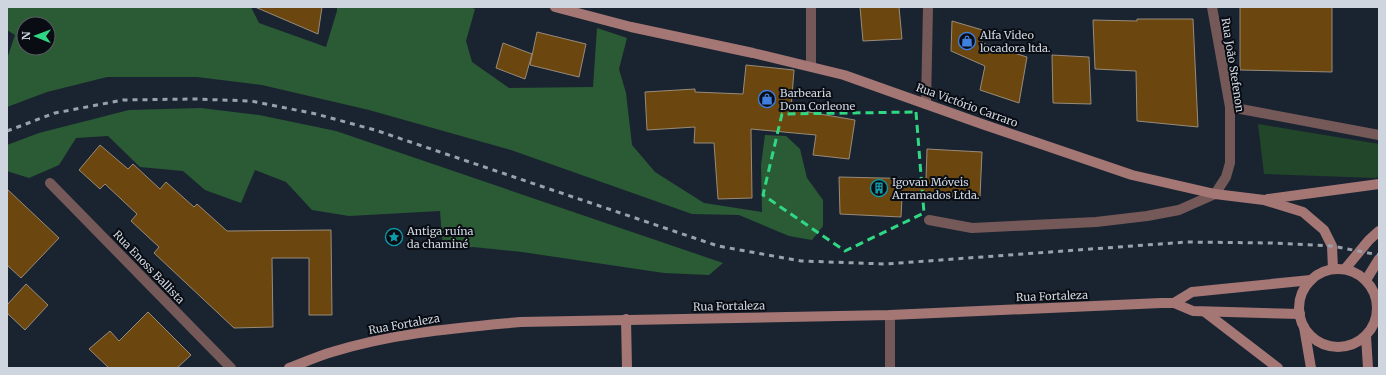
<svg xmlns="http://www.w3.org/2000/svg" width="1386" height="375" viewBox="0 0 1386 375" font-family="Merriweather,serif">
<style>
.green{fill:#224629}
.forest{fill:#2b5b34;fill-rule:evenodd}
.building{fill:#6b470f;stroke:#988b7a}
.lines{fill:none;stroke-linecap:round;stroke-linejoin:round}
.lane{stroke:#755958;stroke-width:10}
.street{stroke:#755958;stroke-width:10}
.secondary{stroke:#a47775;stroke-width:10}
.rail{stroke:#99a1ab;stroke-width:3;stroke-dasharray:5 5;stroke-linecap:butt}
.marked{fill:none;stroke:#30d883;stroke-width:3;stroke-dasharray:8 5;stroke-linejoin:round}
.labels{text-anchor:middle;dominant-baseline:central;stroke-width:4;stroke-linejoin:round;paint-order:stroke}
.poi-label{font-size:11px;fill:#ced5de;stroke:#090d13;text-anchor:start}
.street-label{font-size:11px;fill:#ced5de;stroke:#090d13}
</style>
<rect width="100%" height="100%" fill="#1a2431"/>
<!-- green -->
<polygon class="green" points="1258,124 1379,144 1379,176 1376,178 1264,174"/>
<!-- forest -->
<g class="forest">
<path d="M7,7H251L259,23L326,47L337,11V7H469L475,9L466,41L472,62L509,88L593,87L597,28L627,38L619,69L626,93L632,145L655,172L704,203L762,212L761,165L765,135L786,136L800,149L807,178L823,200V226L812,240L789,236L739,215L692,214L511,150L369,110L262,85L197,77H107L47,92L7,107V59L15,35L7,30ZM24,24H48V48H24Z"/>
<polygon points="201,108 259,115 336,131 723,263 709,275 664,273 522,252 473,247 443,250 440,211 349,216 312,210 286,182 255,170 241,203 205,190 183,171 140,167 108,136 76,138 59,165 29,178 7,171 7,145 39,133 129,110"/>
</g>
<!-- building -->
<g class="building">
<polygon points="255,7 322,7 318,34"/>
<polygon points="860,7 899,7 902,39 863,41"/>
<polygon points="1240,7 1332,7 1332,72 1240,70"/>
<polygon points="1137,19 1193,19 1198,127 1137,121 1136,71 1095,69 1093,20 1137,21"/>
<polygon points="952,21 986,31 982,43 1027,57 1019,103 980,90 985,66 951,51"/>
<polygon points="537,32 586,44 579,77 530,65"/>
<polygon points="503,43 532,54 525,79 496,68"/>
<polygon points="1052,55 1089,57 1091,104 1053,103"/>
<polygon points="746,65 794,70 791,109 855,120 849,159 813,155 816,135 751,129 752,198 718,199 714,143 694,143 695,127 647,130 645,92 695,89 695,92 743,94"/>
<polygon points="100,145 128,169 133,164 160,189 166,182 194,207 197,204 227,231 331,230 332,315 309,315 309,258 272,258 273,327 234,328 154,253 159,247 131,221 137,214 105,184 100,189 79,170"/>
<polygon points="927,149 982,152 980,197 919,196 919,200 902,198 901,217 840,214 839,177 926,179"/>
<polygon points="7,189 59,238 21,278 7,265"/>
<polygon points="26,284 48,305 25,330 7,313 7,305"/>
<polygon points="148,312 191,355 177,368 109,368 89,349 110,331 119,341"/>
</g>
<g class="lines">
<!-- lane -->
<polyline class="lane" points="929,220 972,228 1096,222 1147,216 1179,210 1215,194"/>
<!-- street -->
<g class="street">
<polyline points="811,7 811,66"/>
<polyline points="1212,7 1230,107 1230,163 1226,177 1215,194"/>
<polyline points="926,104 928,7"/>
<polyline points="1230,107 1379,135"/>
<polyline points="50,183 231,368"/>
<polyline points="890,315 890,368"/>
</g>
<!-- secondary -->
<g class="secondary">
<polyline points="555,7 631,27 753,53 844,75 982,124 1132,175 1215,194 1264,200 1303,212 1324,230 1332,246 1333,269"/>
<polyline points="1268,199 1379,184"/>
<circle cx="1338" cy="308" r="39"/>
<polyline points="1345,269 1369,240 1379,231"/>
<polyline points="1366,280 1379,259"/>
<polyline points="1174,303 1192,292 1311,280"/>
<polyline points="1205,312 1278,368"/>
<polyline points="626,319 627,368"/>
<polyline points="1304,327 1311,368"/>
<polyline points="1366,336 1368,368"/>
<path d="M289,368C303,363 318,356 332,352C393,333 457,328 520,322L890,315L1161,303H1174L1193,311L1300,314"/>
</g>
<!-- rail -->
<polyline class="rail" points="7,131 55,113 123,100 194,99 251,101 316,114 375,130 718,246 801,261 886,264 1187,242 1272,243 1332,246 1379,255"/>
</g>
<!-- marked area -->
<path class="marked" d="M916,112L924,213L845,251L763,195L782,114Z"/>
<!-- icons -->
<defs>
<g id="shop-ring" transform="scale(0.9)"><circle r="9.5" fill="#090d13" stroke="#3f7fe0" stroke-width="1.5"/><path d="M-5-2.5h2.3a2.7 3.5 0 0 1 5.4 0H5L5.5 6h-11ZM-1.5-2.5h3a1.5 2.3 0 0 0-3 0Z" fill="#3f7fe0"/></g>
<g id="building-ring" transform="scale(0.9)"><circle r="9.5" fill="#090d13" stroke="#0f9aa8" stroke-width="1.5"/><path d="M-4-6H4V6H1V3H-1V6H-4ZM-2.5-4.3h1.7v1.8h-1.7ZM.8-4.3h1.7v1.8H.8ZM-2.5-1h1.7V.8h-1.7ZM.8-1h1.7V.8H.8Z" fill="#0f9aa8"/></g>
<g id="sight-ring" transform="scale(0.9)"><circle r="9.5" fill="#090d13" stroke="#0f9aa8" stroke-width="1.5"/><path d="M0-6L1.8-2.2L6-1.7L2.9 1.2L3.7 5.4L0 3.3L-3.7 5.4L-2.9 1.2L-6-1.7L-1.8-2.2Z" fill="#0f9aa8"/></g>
</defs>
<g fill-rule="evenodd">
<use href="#shop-ring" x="967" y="41"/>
<use href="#shop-ring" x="767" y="99"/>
<use href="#building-ring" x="879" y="188"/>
<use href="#sight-ring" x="394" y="237"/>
</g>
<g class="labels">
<!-- poi labels -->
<g class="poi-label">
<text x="980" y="35">Alfa Video<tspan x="980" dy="13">locadora ltda.</tspan></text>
<text x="780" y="93">Barbearia<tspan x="780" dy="13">Dom Corleone</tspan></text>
<text x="892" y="182">Igovan Móveis<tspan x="892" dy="13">Arramados Ltda.</tspan></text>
<text x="407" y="231">Antiga ruína<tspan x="407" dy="13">da chaminé</tspan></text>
</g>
<!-- street labels -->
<g class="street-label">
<text transform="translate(1233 65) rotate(81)">Rua João Stefenon</text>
<text transform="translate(967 105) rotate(20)">Rua Victório Carraro</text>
<text transform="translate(149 267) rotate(46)">Rua Enoss Ballista</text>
<text transform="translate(1052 296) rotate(-2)">Rua Fortaleza</text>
<text transform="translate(729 306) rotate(-1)">Rua Fortaleza</text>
<text transform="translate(404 324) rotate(-10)">Rua Fortaleza</text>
</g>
</g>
<!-- border -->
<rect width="1386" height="375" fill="none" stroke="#ced5de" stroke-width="16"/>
<!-- north arrow -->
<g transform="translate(36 36) rotate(271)"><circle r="19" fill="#090d13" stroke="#585d64"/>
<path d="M0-3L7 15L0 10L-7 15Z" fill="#30d883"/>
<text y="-6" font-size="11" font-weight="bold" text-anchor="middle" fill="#ced5de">N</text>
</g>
</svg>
